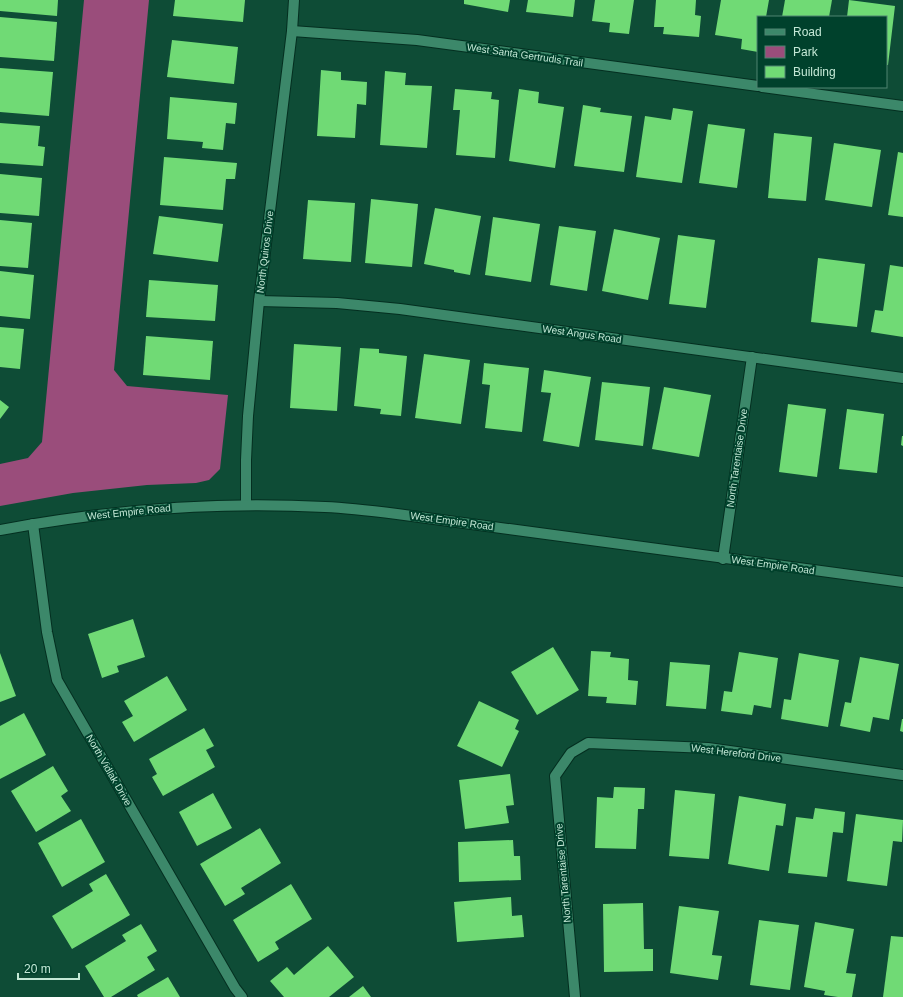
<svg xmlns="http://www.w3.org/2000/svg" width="903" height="997" viewBox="0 0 903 997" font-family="Arial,sans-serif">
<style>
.green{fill:#9a4d7b}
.building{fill:#70da75}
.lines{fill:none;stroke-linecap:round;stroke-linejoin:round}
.street-casing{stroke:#042f20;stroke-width:12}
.secondary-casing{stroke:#042f20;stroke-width:12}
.street{stroke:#3c886a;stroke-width:10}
.secondary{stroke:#3c886a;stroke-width:10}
.labels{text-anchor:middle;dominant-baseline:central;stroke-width:4;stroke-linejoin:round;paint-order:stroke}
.street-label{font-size:10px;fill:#c3e8d6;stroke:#00412c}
</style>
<rect width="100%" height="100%" fill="#0e4c36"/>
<!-- green -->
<polygon class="green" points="84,0 149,0 114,370 127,386 228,395 220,469 209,480 196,483 147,485 73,493 0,506 0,464 28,458 42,442"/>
<!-- building -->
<g class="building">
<polygon points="0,0 58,0 57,16 0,11"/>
<polygon points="175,0 245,0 243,22 173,16"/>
<polygon points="464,0 510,0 508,12 464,4"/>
<polygon points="528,0 575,0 573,17 526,12"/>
<polygon points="595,0 634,0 629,34 609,32 610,23 592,21"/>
<polygon points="656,0 696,0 695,15 701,16 699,37 663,34 664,27 654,27"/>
<polygon points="721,0 769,0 766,17 758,17 758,52 741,49 742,39 715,35"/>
<polygon points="785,0 832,0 829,17 782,17"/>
<polygon points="849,0 895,6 888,65 886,65 886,17 847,17"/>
<polygon points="0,17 57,22 54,61 0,57"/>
<polygon points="172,40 238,47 234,84 167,77"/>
<polygon points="0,68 53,72 49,116 0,112"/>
<polygon points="321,70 341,72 341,80 367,82 366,105 357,104 355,138 317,136"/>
<polygon points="385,71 406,73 405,85 432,86 427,148 380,145"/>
<polygon points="455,89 492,92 491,99 499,100 495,158 456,155 460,110 453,110"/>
<polygon points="519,89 539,92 538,103 564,107 555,168 509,161"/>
<polygon points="170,97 237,103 235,124 226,123 223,150 202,148 203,142 167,139"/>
<polygon points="583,105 601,108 600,112 632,116 624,172 574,166"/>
<polygon points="673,108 693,111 682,183 636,177 645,116 671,120"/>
<polygon points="0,123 40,126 38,146 45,147 43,166 0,163"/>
<polygon points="708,124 745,129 737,188 699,183"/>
<polygon points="774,133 812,137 806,201 768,198"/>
<polygon points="834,143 881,150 872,207 825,200"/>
<polygon points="898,152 903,153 903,217 888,215"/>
<polygon points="164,157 237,163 235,179 226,179 223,210 160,205"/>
<polygon points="0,174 42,178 39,216 0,213"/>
<polygon points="371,199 418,204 412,267 365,263"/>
<polygon points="308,200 355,203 351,262 303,259"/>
<polygon points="435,208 481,216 470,275 454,272 454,270 424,264"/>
<polygon points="159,216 223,224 218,262 153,254"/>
<polygon points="493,217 540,224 531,282 485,275"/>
<polygon points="0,220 32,223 28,268 0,266"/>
<polygon points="559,226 596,231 587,291 550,285"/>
<polygon points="614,229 660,238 648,300 602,291"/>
<polygon points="678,235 715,240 706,308 669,304"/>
<polygon points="818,258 865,264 857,327 811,322"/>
<polygon points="890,265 903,267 903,337 871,332 875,310 883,311"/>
<polygon points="0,271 34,275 30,319 0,316"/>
<polygon points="149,280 218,285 215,321 146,317"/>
<polygon points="0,327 24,329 20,369 0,367"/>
<polygon points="146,336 213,341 210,380 143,375"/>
<polygon points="294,344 341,347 337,411 290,408"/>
<polygon points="360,348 379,349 379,353 407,356 401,416 380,414 381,409 354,406"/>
<polygon points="424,354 470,360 461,424 415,418"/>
<polygon points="484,363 529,368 522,432 485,428 490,385 482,384"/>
<polygon points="544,370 591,377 579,447 543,441 551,393 541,392"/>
<polygon points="602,382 650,387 643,446 595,440"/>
<polygon points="664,387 711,395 699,457 652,449"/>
<polygon points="0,400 9,407 0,419"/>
<polygon points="788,404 826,409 817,477 779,472"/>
<polygon points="847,409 884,414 877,473 839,469"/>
<polygon points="902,436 903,436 903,446 901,445"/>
<polygon points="133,619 145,657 117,666 119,672 102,678 88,634"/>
<polygon points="553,647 579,690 537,715 511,672"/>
<polygon points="591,651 611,652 610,657 629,659 628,680 638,681 636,705 606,703 607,697 588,696"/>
<polygon points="739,652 778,658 771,708 754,705 752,715 721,711 724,691 732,692"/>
<polygon points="0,653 16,696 0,702"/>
<polygon points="799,653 839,660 828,727 781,719 784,699 791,700"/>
<polygon points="860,657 899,664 889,720 873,717 870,732 840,726 845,702 851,703"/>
<polygon points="670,662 710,665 706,709 666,706"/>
<polygon points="167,676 187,710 134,742 122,722 133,716 124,701"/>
<polygon points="479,701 519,720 515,729 519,731 502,767 457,746"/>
<polygon points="24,713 46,755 0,779 0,726"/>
<polygon points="902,719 903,719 903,732 900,731"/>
<polygon points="204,728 214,746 206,750 215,767 163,796 152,777 157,774 149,759"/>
<polygon points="53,766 68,791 61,796 71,811 36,832 11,791"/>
<polygon points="510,774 514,805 506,806 509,823 465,829 459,780"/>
<polygon points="614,787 645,788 644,809 638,809 636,849 595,848 597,797 613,798"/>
<polygon points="675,790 715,794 709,859 669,856"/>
<polygon points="213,793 232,828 197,846 179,812"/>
<polygon points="739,796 786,804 783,826 776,825 769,871 728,864"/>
<polygon points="815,808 845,812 843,833 833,832 827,877 788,873 796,817 813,819"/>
<polygon points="856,814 903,820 902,842 893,841 887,886 847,881"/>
<polygon points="81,819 105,862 62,887 38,843"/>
<polygon points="260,828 281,863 241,888 245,894 225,906 200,864"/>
<polygon points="513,840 514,856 520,856 521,880 459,882 458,842"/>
<polygon points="106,874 130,915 72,949 52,916 93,891 89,884"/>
<polygon points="291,884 312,919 275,942 279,949 258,962 233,920"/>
<polygon points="511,897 512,916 522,915 524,937 457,942 454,902"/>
<polygon points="643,903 644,949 653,949 653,971 604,972 603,904"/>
<polygon points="679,906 719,911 712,955 722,956 718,980 670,973"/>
<polygon points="759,920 799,925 790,990 750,985"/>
<polygon points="815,922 854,929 846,973 856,974 852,997 838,997 824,995 825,991 804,987"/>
<polygon points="141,924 157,951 147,957 155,970 111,997 104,997 85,966 126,941 122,935"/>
<polygon points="891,936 903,937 903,997 883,997"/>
<polygon points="328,946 354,977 329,997 284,997 270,981 287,967 294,975"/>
<polygon points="168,977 180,997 138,997 137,995"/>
<polygon points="363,986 371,997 349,997"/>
</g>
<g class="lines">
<!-- street casing -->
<g class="street-casing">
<g id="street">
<polyline points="292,31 417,40 758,86"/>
<polyline points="762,87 903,106"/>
<polyline points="259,301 337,303 400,309 903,378"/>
<polyline points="246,505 246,460 248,416 259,301 292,31 294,0"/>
<polyline points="33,524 47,632 57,680 235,988 242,997"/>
<polyline points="723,559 752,357"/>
<polyline points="575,997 555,776 571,753 588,743 708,748 903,775"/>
</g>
</g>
<!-- secondary casing -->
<g class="secondary-casing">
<path id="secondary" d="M0,530C107,510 216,501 325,507C349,508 373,511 397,514L903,582"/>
</g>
<!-- street -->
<use href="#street" class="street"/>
<!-- secondary -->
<use href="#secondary" class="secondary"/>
</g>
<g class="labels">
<!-- street labels -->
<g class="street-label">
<text transform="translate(525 55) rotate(8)">West Santa Gertrudis Trail</text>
<text transform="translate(265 252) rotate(-83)">North Quiros Drive</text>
<text transform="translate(582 334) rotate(8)">West Angus Road</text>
<text transform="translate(737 458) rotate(-82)">North Tarentaise Drive</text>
<text transform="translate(129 512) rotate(-6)">West Empire Road</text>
<text transform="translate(452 521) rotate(8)">West Empire Road</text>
<text transform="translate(773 565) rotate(8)">West Empire Road</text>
<text transform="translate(736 753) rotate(7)">West Hereford Drive</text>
<text transform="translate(109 770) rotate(60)">North Vidlak Drive</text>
<text transform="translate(563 873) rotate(-95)">North Tarentaise Drive</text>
</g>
</g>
<!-- legend -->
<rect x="757" y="16" width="130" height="72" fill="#00412c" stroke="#4e8470"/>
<rect x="765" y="29" width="20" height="6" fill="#3c886a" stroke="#4e8470"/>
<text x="793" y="36" font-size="12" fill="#c3e8d6">Road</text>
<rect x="765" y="46" width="20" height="12" fill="#9a4d7b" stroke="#4e8470"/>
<text x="793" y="56" font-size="12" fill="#c3e8d6">Park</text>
<rect x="765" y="66" width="20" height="12" fill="#70da75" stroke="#4e8470"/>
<text x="793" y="76" font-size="12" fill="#c3e8d6">Building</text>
<!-- scale -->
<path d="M18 973v6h61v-6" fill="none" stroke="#c3e8d6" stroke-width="2"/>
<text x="24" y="973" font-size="12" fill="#c3e8d6" stroke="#00412c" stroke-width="3" paint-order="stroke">20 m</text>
</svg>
